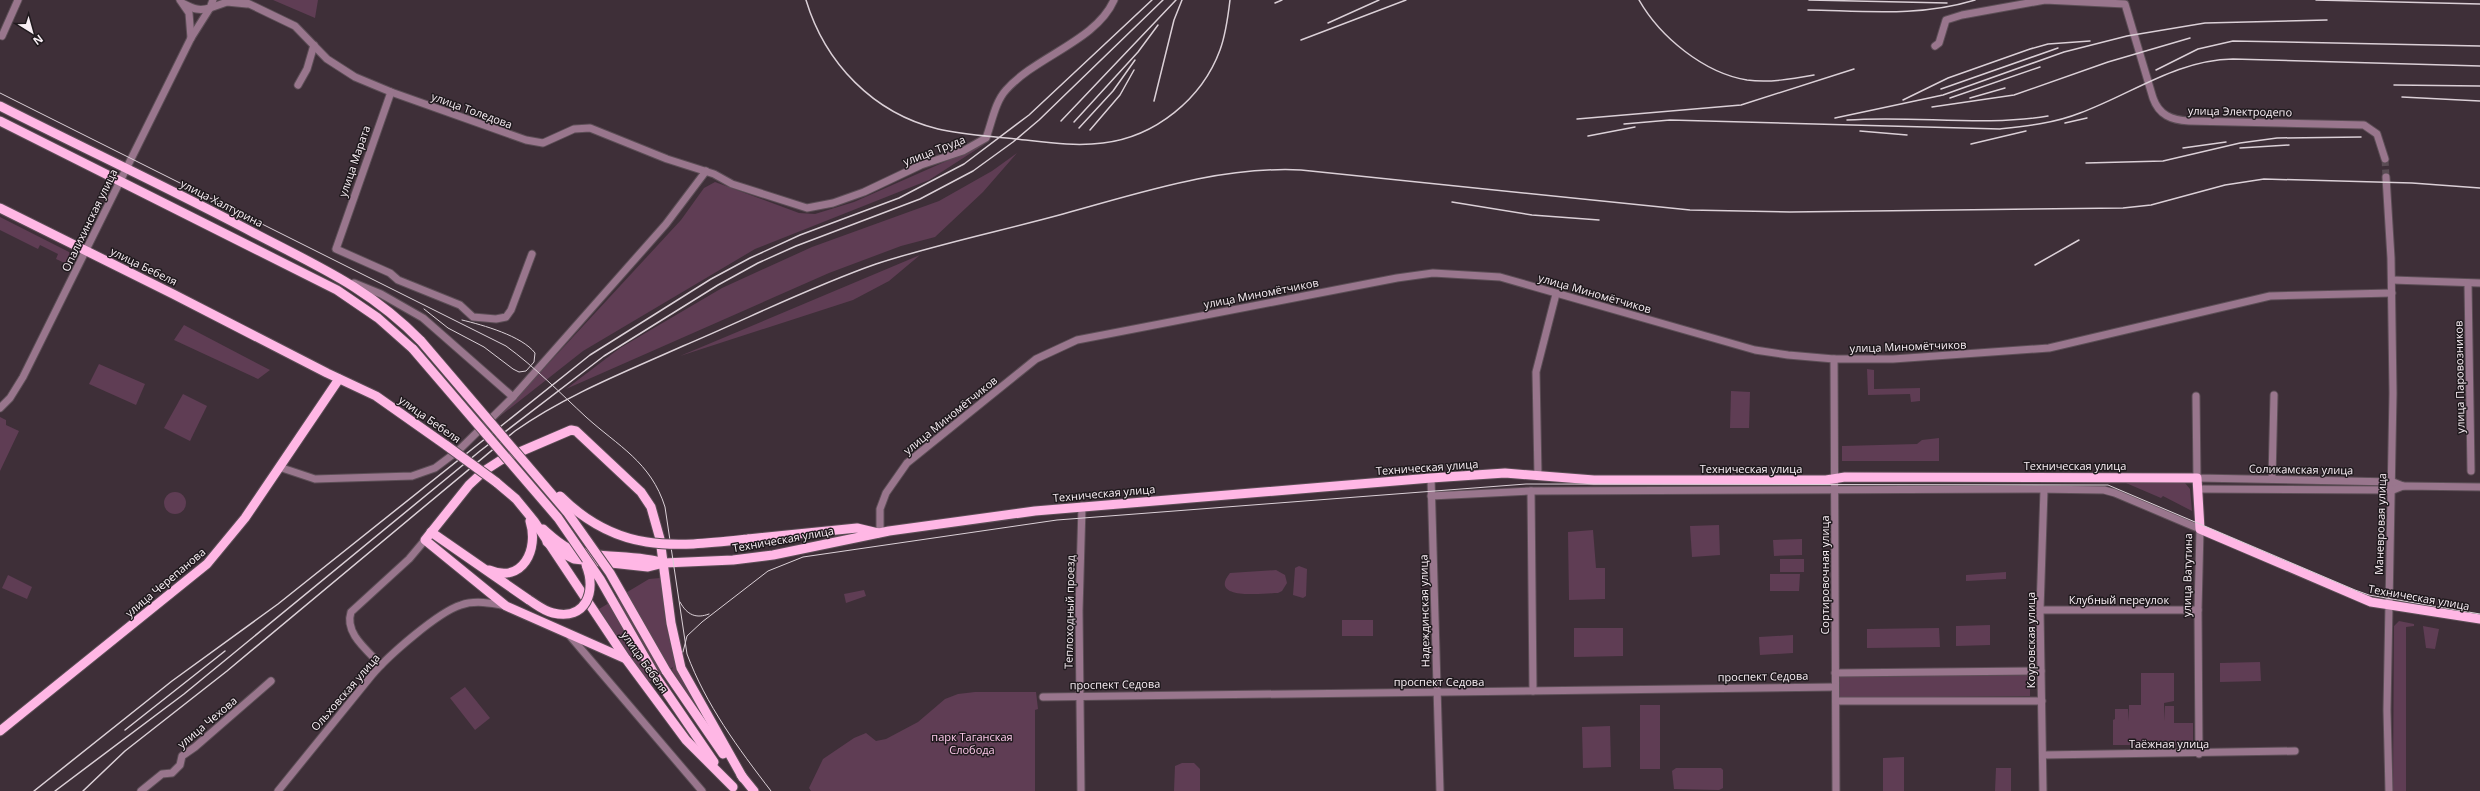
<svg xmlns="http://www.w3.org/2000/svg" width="2480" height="791" viewBox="0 0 2480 791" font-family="'Open Sans',sans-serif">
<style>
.green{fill:#5f3d54}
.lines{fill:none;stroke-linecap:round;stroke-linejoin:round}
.minor-tunnel{stroke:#5a4c54;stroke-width:7;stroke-dasharray:7 3.5;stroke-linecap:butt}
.minor-casing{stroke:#5c4e56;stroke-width:9}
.major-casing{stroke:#5c4e56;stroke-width:11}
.minor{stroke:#99768d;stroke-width:7}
.major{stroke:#ffb7e5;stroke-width:9}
.tram{stroke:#dbd0d7;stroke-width:1}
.rail{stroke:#dbd0d7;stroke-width:1.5}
.major-bridge-casing{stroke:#5c4e56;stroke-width:11;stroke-linecap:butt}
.major-bridge{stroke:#ffb7e5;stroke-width:9}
.labels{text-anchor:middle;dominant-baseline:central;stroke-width:3;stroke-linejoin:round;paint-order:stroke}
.street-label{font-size:11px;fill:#f9eff5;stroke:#201a1e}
.park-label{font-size:11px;fill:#fdc9ea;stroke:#201a1e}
</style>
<rect width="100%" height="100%" fill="#3e2f38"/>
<!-- green -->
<g class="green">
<polygon points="273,0 318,0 315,18"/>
<polygon points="985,144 929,180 755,249 583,351 499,417 681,220 704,188 715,182 799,213 815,214 854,202"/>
<polygon points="1017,153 983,192 935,237 901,246 829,273 566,389 620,348 722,288 812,247 939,201 992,171"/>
<polygon points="0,217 69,252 74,258 71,266 56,259 58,254 40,245 38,249 0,230"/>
<polygon points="920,255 889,281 853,300 680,356"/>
<polygon points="184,325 270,370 258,379 174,340"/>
<polygon points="99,364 145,384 136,405 89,384"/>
<polygon points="1867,369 1874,370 1874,389 1920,388 1920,401 1911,402 1910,394 1868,395"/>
<polygon points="1731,391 1750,392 1749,428 1730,428"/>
<polygon points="183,394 207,406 190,441 164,428"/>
<polygon points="0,417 6,420 6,425 19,431 0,471"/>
<polygon points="1939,438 1939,461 1842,461 1842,446 1917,444 1922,440"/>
<polygon points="2126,483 2185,483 2190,489 2192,511 2163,496 2161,498"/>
<circle cx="175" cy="503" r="11"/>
<polygon points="1719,525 1720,555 1692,557 1690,526"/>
<polygon points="1593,530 1596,568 1605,568 1605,599 1569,600 1568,532"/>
<polygon points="1802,539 1802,555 1774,556 1773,540"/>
<rect x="1780" y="559" width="24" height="13"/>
<polygon points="1299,566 1307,569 1306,596 1303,598 1293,595 1295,568"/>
<path d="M1276,570L1285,575L1287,583L1282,591L1278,593C1266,593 1207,601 1230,573Z"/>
<polygon points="2006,572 2006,579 1966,581 1966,575"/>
<polygon points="1770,574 1800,574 1799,591 1770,591"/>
<polygon points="8,575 32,587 27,599 2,588"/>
<polygon points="660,578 666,625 673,655 709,727 672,670 673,667 647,683 599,609 649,579"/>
<polygon points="864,590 866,596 846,603 844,594"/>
<rect x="1342" y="620" width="31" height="16"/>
<polygon points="2399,621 2414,624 2414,626 2406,627 2406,791 2393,791 2394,626"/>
<polygon points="1990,625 1990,645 1956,646 1956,626"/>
<polygon points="2423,626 2439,629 2435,649 2426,648"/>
<polygon points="1574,628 1623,628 1623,656 1574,657"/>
<polygon points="1939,628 1940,647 1867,648 1867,629"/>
<polygon points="1793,635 1793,653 1760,655 1759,637"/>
<polygon points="2260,662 2261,681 2220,682 2220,663"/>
<polygon points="2141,673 2174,673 2174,701 2164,703 2164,721 2165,706 2174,706 2174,723 2193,723 2193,745 2113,745 2113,720 2115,719 2115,709 2128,709 2129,721 2129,705 2141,705"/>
<polygon points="2030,675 2030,696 1838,698 1838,677"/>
<polygon points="465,687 490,718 475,730 450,698"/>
<polygon points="975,692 1036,692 1038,709 1035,710 1035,791 811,791 809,788 823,759 854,738 866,733 876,741 886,739 918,722 945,699 958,694"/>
<rect x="1640" y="705" width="20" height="64"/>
<polygon points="1610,726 1611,767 1583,768 1582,727"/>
<polygon points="1904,757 1904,791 1883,791 1883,758"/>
<polygon points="1194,763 1200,769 1200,791 1174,791 1175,766 1182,763"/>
<polygon points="1676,768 1721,768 1723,770 1723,788 1719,790 1674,789 1672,771"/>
<polygon points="1996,768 2011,768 2011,791 1995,791"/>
</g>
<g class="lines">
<!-- minor-tunnel -->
<polyline class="minor-tunnel" points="2385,159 2386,177"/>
<!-- minor casing -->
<g class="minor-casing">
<g id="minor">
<polyline points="180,0 189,13 191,38"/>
<path d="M241,0L295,26L327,59L355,77L391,92L526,140L543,143L574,129L590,128L667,159L714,174L732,184L807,208L833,203L864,192L921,165L963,151L986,138C992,122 995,102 1006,90C1036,56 1096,41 1114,0"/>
<path d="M184,4C194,9 199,11 210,8L213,0"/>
<polyline points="2,36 18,0"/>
<path d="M1935,46L1939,43L1946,20L1962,15L2045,0L2125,4L2153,98C2159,115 2171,120 2189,121L2364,125L2377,134L2385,159"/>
<polyline points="298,85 307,69 314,45"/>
<polyline points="391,92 336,249 390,273 398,280 460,305 473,317 496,319 506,317 511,310 532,254"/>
<polyline points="2386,177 2391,258 2393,393 2387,710 2389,791"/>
<polyline points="2392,280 2480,283"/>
<polyline points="354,283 381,294 423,318 513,397"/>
<polyline points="2468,283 2471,471"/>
<polyline points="1834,359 1836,791"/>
<polyline points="2196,396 2197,478 2393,482 2403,486"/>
<polyline points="0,408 10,398 23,377 191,38 210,8 227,2 247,4"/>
<polyline points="279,467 315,479 412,476 435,468 459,450 513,397 666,224 706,171"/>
<polyline points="1538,476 1536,372 1556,294"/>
<polyline points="1431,478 1440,791"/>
<polyline points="2272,479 2274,395"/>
<polyline points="2198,489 2393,490 2403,486 2480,487"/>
<polyline points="1531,491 1533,691"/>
<polyline points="1431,496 1531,491 2036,489 2104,490 2115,493 2200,529 2198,610 2199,754"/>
<polyline points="880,533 880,509 886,493 907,463 1036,359 1077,340 1397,278 1433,273 1500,277 1720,340 1755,350 1788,355 1834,359 1893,359 2049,348 2270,296 2392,293"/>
<polyline points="2040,610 2198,610"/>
<polyline points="570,636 702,791"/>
<path d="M381,665C367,650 344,633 351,612L409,559L425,540"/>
<polyline points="1835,673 2041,671"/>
<polyline points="1043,697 1835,687"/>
<polyline points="1836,701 2042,701"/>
<polyline points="2043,755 2295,751"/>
<polyline points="141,791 162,774 172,773 180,765 182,756 195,747 271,681"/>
<path d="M278,791L372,675C388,656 438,612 461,605C475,600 491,603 506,606"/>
<polyline points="1081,791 1079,611 1082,506"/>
<polyline points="2043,791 2040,610 2044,490"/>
</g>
</g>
<!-- major casing -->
<g class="major-casing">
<g id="major">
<path d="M0,106C85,149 171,189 254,233C319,267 369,288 421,341"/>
<polyline points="0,121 337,290 378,318 413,349"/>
<polyline points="0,208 173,294 327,373 376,396 447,446"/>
<polyline points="496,482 516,499 534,521 626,659 686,740 733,787"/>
<path d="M543,529C551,536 558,543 568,548C596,560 634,553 664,563"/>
<polyline points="431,532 529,600"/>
<polyline points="748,539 857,528 878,533"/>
<polyline points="547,542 558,551 574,559 648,567 664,563 733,560 773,555 889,531 1035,511 1431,478 1505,473 1594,480 1826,480 1845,477 2197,478 2200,529 2371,602 2480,619"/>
<path d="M489,570C523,584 539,549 530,521"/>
<polyline points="626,659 506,606 425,540 469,485 484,471 501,460 571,430 576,431 641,492 651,507 660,539 671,623 681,668 743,778"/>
<polyline points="666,671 723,754"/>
<polyline points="656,677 714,762"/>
<polyline points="0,731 207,564 245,518 339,379"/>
<polyline points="741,775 754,791"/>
</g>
</g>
<!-- minor -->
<use href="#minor" class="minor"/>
<!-- major -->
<use href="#major" class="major"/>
<!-- tram -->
<g class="tram">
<path d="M0,93L506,346C535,367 560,393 586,417C618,446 651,462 665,507L687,654C706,705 738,748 771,791"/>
<path d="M424,309L448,328L484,347L513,369L519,372L526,371L534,362L535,353C522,336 483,325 462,320"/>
<path d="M680,602C687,615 696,619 709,614"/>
<polyline points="683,652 687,636 702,622 768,571 803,557 1057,520 1526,484 2108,485 2355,590 2369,595 2480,614"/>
</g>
<!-- rail -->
<g class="rail">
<path d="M806,0C825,63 873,113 938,129C963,135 990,136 1016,139C1044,142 1074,147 1103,143C1155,137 1202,99 1220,50C1226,34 1228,17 1230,0"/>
<path d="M1639,0C1660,37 1704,73 1747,80C1769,83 1792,79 1814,75"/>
<polyline points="1809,0 1947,3"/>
<polyline points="2316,0 2480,4"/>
<polyline points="1275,3 1282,0"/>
<path d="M1808,10C1865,11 1920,17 1975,0"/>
<polyline points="1328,23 1379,0"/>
<polyline points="1301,40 1406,0"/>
<polyline points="2156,70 2198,49 2233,41 2480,46"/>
<polyline points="2394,85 2480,86"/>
<polyline points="1941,89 2058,48"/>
<polyline points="2402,97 2480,101"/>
<polyline points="1950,98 2040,67"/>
<polyline points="1970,98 2005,88"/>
<polyline points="1903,100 1948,78 2030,49 2048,44 2090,41"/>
<polyline points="1154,101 1174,20 1182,0"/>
<polyline points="1932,107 2014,95 2108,62 2190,38"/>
<polyline points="1835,118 1943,95 2064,52 2127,36 2205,23 2327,20"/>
<polyline points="1577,119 1741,105 1854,69"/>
<path d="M1847,120C1914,115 1982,127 2048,116"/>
<polyline points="1061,121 1176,0"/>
<polyline points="1074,122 1138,52 1158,25"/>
<polyline points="2065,123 2087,118"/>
<path d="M1624,124L1670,120L2000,129C2027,126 2055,123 2080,113C2132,94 2176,60 2233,59L2480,66"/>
<polyline points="1079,128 1113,91 1135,60"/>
<polyline points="1090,130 1120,95 1134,70"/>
<polyline points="1860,131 1907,135"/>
<polyline points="1588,136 1635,127"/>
<polyline points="1971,144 2026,131"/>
<polyline points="2183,148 2226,142"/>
<polyline points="2240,148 2289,145"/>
<polyline points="2086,163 2163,161 2240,143 2277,138 2361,137"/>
<polyline points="1452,202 1532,215 1599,220"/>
<polyline points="2035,265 2079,240"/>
<polyline points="125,730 225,651"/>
<polyline points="34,791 172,681 278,604 590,355 711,279 750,258 800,235 899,198 964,164 1029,115 1152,0"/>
<polyline points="55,791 184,694 480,451 604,356 718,285 758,263 796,246 920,199 973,171 1013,142 1039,120 1163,0"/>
<path d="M83,791L125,751L227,671L515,431C566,395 625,372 683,346C747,319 810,287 876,264C937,244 1001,231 1063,214C1140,193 1220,166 1301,170L1690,210L1790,212L2123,208L2151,205L2225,185L2264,179L2412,183L2480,188"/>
</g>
<!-- major-bridge casing -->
<g class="major-bridge-casing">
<g id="major-bridge">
<polyline points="421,341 567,512 610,573 666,671"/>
<polyline points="413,349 558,518 600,579 656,677"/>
<polyline points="447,446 496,482"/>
<path d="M560,496C618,554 674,547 748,539"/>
<path d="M529,600C537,605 544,611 553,613C586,621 597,591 586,565"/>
</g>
</g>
<!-- major-bridge -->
<use href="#major-bridge" class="major-bridge"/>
</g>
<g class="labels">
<!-- street labels -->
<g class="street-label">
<text transform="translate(472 110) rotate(20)">улица Толедова</text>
<text transform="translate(2240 111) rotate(1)">улица Электродепо</text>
<text transform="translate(934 150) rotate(-21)">улица Труда</text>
<text transform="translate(354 161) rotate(-71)">улица Марата</text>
<text transform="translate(222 203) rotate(27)">улица Халтурина</text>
<text transform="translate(89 220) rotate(-64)">Опалихинская улица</text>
<text transform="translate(144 266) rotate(26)">улица Бебеля</text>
<text transform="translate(1261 293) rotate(-11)">улица Миномётчиков</text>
<text transform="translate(1595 293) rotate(16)">улица Миномётчиков</text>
<text transform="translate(1908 346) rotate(-2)">улица Миномётчиков</text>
<text transform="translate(2459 377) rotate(-91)">улица Паровозников</text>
<text transform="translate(950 415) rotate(-39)">улица Миномётчиков</text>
<text transform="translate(430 419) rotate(35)">улица Бебеля</text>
<text x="2075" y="465">Техническая улица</text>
<text transform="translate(1427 467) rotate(-4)">Техническая улица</text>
<text x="1751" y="468">Техническая улица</text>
<text transform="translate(2301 469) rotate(1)">Соликамская улица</text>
<text transform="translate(1104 493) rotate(-5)">Техническая улица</text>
<text transform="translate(2380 524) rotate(-88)">Маневровая улица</text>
<text transform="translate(783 539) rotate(-10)">Техническая улица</text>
<text transform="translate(1824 575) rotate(-90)">Сортировочная улица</text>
<text transform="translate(2187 575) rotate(-89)">улица Ватутина</text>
<text transform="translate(165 582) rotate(-40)">улица Черепанова</text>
<text transform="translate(2419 597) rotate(10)">Техническая улица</text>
<text x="2119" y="599">Клубный переулок</text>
<text transform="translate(1424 611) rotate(-91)">Надеждинская улица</text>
<text transform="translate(1069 612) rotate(-89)">Теплоходный проезд</text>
<text transform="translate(2030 640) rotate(-90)">Коуровская улица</text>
<text transform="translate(645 662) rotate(55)">улица Бебеля</text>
<text transform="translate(1763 676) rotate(-1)">проспект Седова</text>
<text x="1439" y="681">проспект Седова</text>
<text transform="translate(1115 684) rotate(-1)">проспект Седова</text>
<text transform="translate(345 692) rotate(-49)">Ольховская улица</text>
<text transform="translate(207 722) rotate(-40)">улица Чехова</text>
<text x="2169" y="743">Таёжная улица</text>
</g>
<!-- park labels -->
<g class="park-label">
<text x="972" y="736">парк Таганская<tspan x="972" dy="13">Слобода</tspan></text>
</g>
</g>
<!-- north arrow -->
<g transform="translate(32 32) rotate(143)" stroke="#201a1e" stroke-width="3" paint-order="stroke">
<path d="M0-3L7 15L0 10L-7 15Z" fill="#f9eff5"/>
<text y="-6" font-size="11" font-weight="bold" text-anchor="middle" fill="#f9eff5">N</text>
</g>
</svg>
